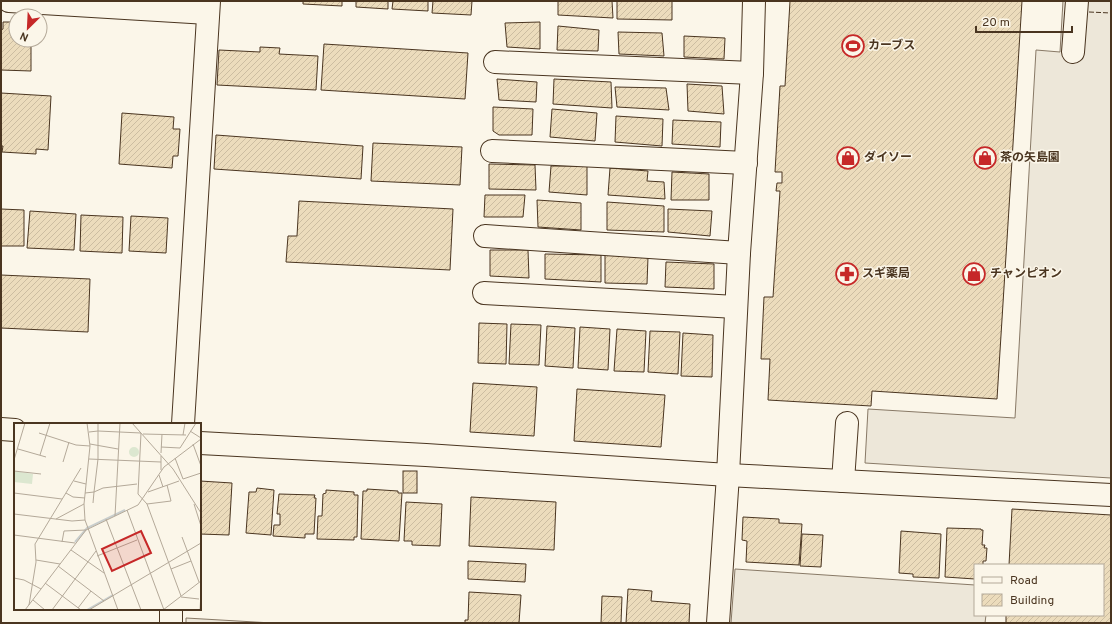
<svg xmlns="http://www.w3.org/2000/svg" width="1112" height="624" viewBox="0 0 1112 624" font-family="Overpass,'Noto Sans JP',sans-serif">
<style>
.parking{fill:#ede7d9;stroke:#887966}
.building{fill:url(#building-hatch);stroke:#4a3520}
.lines{fill:none;stroke-linecap:round;stroke-linejoin:round}
.minor-casing{stroke:#4a3520;stroke-width:24}
.minor{stroke:#fbf6e9;stroke-width:22}
.fence{stroke:#4a3520;stroke-width:1;stroke-dasharray:5 2;stroke-linecap:butt}
.labels{text-anchor:middle;dominant-baseline:central;stroke-width:3;stroke-linejoin:round;paint-order:stroke}
.poi-label{font-size:12px;font-weight:bold;fill:#4a3520;stroke:#fbf6e9;text-anchor:start}
.inset-river{fill:none;stroke:#c9cecd;stroke-width:2}
.inset-road{fill:none;stroke:#b4a999;stroke-width:1}
.view{fill:#c62828;fill-opacity:0.15;stroke:#c62828;stroke-width:2}
.inset-edge{fill:none;stroke:#4a3520;stroke-width:2}
</style>
<defs>
<pattern id="building-hatch" width="6" height="6" patternUnits="userSpaceOnUse"><rect width="6" height="6" fill="#ecdcbc"/><path d="M-1 1l2-2M0 6l6-6M5 7l2-2" fill="none" stroke="#ccbda1"/></pattern>
</defs>
<rect width="100%" height="100%" fill="#fbf6e9"/>
<!-- parking -->
<g class="parking">
<polygon points="1063,1 1111,1 1111,478 865,463 868,409 1015,418 1036,50 1060,52"/>
<polygon points="735,569 975,585 975,615 986,615 985,623 731,623"/>
<polygon points="186,618 272,623 186,623"/>
</g>
<!-- building -->
<g class="building">
<polygon points="303,1 342,1 342,6 303,4"/>
<polygon points="356,1 388,1 388,9 356,7"/>
<polygon points="393,1 428,1 428,11 392,9"/>
<polygon points="433,1 472,1 471,15 432,13"/>
<polygon points="558,1 612,1 613,18 558,15"/>
<polygon points="617,1 672,1 672,20 617,19"/>
<polygon points="790,1 1022,1 997,399 872,391 871,406 768,400 770,359 761,359 764,297 773,297 780,191 776,191 777,183 782,183 782,172 775,172 780,86 785,86"/>
<polygon points="3,22 16,22 16,40 31,40 31,71 1,70 1,30 3,29"/>
<polygon points="540,22 540,49 507,47 505,23"/>
<polygon points="558,26 599,30 598,51 557,50"/>
<polygon points="618,32 662,33 664,56 619,54"/>
<polygon points="684,36 725,38 724,59 684,57"/>
<polygon points="324,44 468,53 465,99 321,90"/>
<polygon points="260,47 280,48 279,54 318,56 316,90 217,85 219,50 260,52"/>
<polygon points="497,79 537,82 536,102 499,100"/>
<polygon points="554,79 611,82 612,108 553,104"/>
<polygon points="687,84 722,86 724,114 688,111"/>
<polygon points="615,87 666,88 669,110 617,107"/>
<polygon points="1,93 51,96 48,150 36,149 36,154 2,152 3,146 1,146"/>
<polygon points="493,107 533,109 532,135 499,135 493,131"/>
<polygon points="552,109 597,113 595,141 550,137"/>
<polygon points="122,113 174,117 173,129 180,129 178,156 173,156 172,168 119,164"/>
<polygon points="616,116 663,119 662,146 615,142"/>
<polygon points="673,120 721,122 720,147 672,144"/>
<polygon points="216,135 363,146 361,179 214,169"/>
<polygon points="373,143 462,147 460,185 371,181"/>
<polygon points="489,164 535,165 536,190 489,189"/>
<polygon points="551,166 587,166 587,195 549,192"/>
<polygon points="610,168 648,171 647,181 664,182 665,199 608,195"/>
<polygon points="672,172 709,174 709,200 671,200"/>
<polygon points="485,195 525,195 523,217 484,217"/>
<polygon points="537,200 581,203 581,230 538,227"/>
<polygon points="299,201 453,209 450,270 286,262 288,236 297,236"/>
<polygon points="607,202 664,206 664,232 607,230"/>
<polygon points="1,209 24,210 24,246 1,246"/>
<polygon points="668,209 712,211 710,236 668,232"/>
<polygon points="30,211 76,214 74,250 27,248"/>
<polygon points="81,215 123,217 122,253 80,251"/>
<polygon points="131,216 168,218 166,253 129,251"/>
<polygon points="490,250 528,250 529,278 490,276"/>
<polygon points="545,254 601,255 601,282 545,279"/>
<polygon points="605,255 648,257 647,284 605,283"/>
<polygon points="666,262 714,264 714,289 665,287"/>
<polygon points="1,275 90,279 88,332 1,328"/>
<polygon points="479,323 507,324 506,364 478,363"/>
<polygon points="511,324 541,325 539,365 509,364"/>
<polygon points="547,326 575,328 573,368 545,366"/>
<polygon points="580,327 610,329 608,370 578,368"/>
<polygon points="617,329 646,331 644,372 614,371"/>
<polygon points="650,331 680,332 678,374 648,372"/>
<polygon points="683,333 713,335 712,377 681,376"/>
<polygon points="473,383 537,387 534,436 470,432"/>
<polygon points="577,389 665,395 661,447 574,441"/>
<rect x="403" y="471" width="14" height="22"/>
<polygon points="200,481 232,483 229,535 200,534"/>
<polygon points="257,488 274,490 271,535 246,533 249,492 256,492"/>
<polygon points="367,489 398,491 398,493 402,493 399,541 361,539 363,491 367,491"/>
<polygon points="326,490 354,492 354,495 358,495 357,537 354,537 354,540 317,539 318,516 322,516 323,494 326,493"/>
<polygon points="279,494 315,495 314,498 316,498 314,534 305,534 305,538 273,536 274,525 280,525 280,514 277,514"/>
<polygon points="471,497 556,502 554,550 469,546"/>
<polygon points="406,502 442,504 440,546 412,545 412,541 404,541"/>
<polygon points="1012,509 1111,515 1111,623 1006,623 1006,615 1103,615 1103,565 1009,565"/>
<polygon points="743,517 779,519 779,523 802,524 799,565 746,562 747,541 742,540"/>
<polygon points="947,528 981,529 981,530 983,530 982,545 985,545 984,548 987,548 986,561 983,561 983,565 975,565 975,579 945,577"/>
<polygon points="901,531 941,534 939,578 913,577 913,574 899,573"/>
<polygon points="802,534 823,535 821,567 800,566"/>
<polygon points="468,561 526,564 525,582 468,579"/>
<polygon points="628,589 652,591 651,601 690,604 689,623 626,623"/>
<polygon points="469,592 521,595 519,623 465,623 465,620 468,620"/>
<polygon points="602,596 622,597 621,623 601,623"/>
</g>
<g class="lines">
<!-- minor casing -->
<g class="minor-casing">
<g id="minor">
<polyline points="9,1 208,13"/>
<polyline points="1073,52 1077,1"/>
<polyline points="495,62 752,73"/>
<polyline points="492,151 746,163"/>
<polyline points="485,236 739,253"/>
<polyline points="484,293 736,307"/>
<polyline points="183,424 209,1"/>
<polyline points="1,429 15,430"/>
<polyline points="200,443 426,455 728,475 1111,495"/>
<polyline points="843,481 847,423"/>
<polyline points="171,623 171,609"/>
<polyline points="718,623 728,475 739,253 752,73 754,1"/>
</g>
</g>
<!-- minor -->
<use href="#minor" class="minor"/>
<!-- fence -->
<polyline class="fence" points="1089,12 1111,13"/>
</g>
<!-- icons -->
<defs>
<g id="stadium-ring" transform="scale(1.15)"><circle r="9.5" fill="#fbf6e9" stroke="#c62828" stroke-width="1.5"/><path d="M0-5a6.5 5 0 1 0 0 10a6.5 5 0 1 0 0-10ZM-3.5-1.8h7v3.6h-7Z" fill="#c62828"/></g>
<g id="shop-ring" transform="scale(1.15)"><circle r="9.5" fill="#fbf6e9" stroke="#c62828" stroke-width="1.5"/><path d="M-5-2.5h2.3a2.7 3.5 0 0 1 5.4 0H5L5.5 6h-11ZM-1.5-2.5h3a1.5 2.3 0 0 0-3 0Z" fill="#c62828"/></g>
<g id="pharmacy-ring" transform="scale(1.15)"><circle r="9.5" fill="#fbf6e9" stroke="#c62828" stroke-width="1.5"/><path d="M-2-6h4v4h4v4h-4v4h-4v-4h-4v-4h4Z" fill="#c62828"/></g>
</defs>
<g fill-rule="evenodd">
<use href="#stadium-ring" x="853" y="46"/>
<use href="#shop-ring" x="848" y="158"/>
<use href="#shop-ring" x="985" y="158"/>
<use href="#pharmacy-ring" x="847" y="274"/>
<use href="#shop-ring" x="974" y="274"/>
</g>
<g class="labels">
<!-- poi labels -->
<g class="poi-label">
<text x="868" y="46">カーブス</text>
<text x="864" y="158">ダイソー</text>
<text x="1000" y="158">茶の矢島園</text>
<text x="862" y="274">スギ薬局</text>
<text x="990" y="274">チャンピオン</text>
</g>
</g>
<!-- overview -->
<g transform="translate(14 423)">
<rect width="187" height="187" fill="#fbf6e9"/>
<path d="M115 29a5 5 0 1 1 10 0a5 5 0 1 1-10 0ZM0,48L19,51L18,61L0,59Z" fill="#dce7d0"/>
<path class="inset-river" d="M61,119L73,105L111,87M73,187L99,172"/>
<path class="inset-road" d="M73,0L76,23L70,81L71,97L104,187M118,0L159,46L187,90M176,8L187,15M75,9L84,8V0M25,10L62,22L76,23M129,11L172,12M169,12L171,0M76,21L104,26M179,21L187,43M147,24L166,25L182,0M4,26L32,34M147,30L148,11M26,32L36,0M147,33V47M161,35L169,56M75,36L147,39M0,37L11,0M49,39L55,19M0,48L27,51M145,52L149,64M169,56L187,50M60,58L72,61M134,69L165,58M0,70L48,76M52,70L59,74L71,75M71,70L80,69L84,36V8L127,10L124,71L133,81L167,173M79,80L80,69L89,65L123,61M133,81L157,78L153,62M180,81L187,103M113,87L150,187M0,91L58,98L71,97M101,93L106,0M42,96L70,81M92,96L127,187M0,112L61,120M168,114L185,159M48,119L50,108L72,107M57,127L90,150M83,133L123,117M22,137L46,141M44,143L90,178M157,146L177,138M0,155L10,157L27,166M31,160L67,187M167,174L185,176M19,177L31,187M15,182L22,139L21,121L67,45M64,185L77,168M11,187L72,107L124,82L150,44L187,16M38,187L82,128M75,187L187,120M149,187L187,158M186,187L187,170"/>
<path class="view" d="M127,108L137,130L98,148L88,126Z"/>
<rect width="187" height="187" class="inset-edge"/>
</g>
<!-- border -->
<rect width="1112" height="624" fill="none" stroke="#4a3520" stroke-width="4"/>
<!-- legend -->
<rect x="974" y="564" width="130" height="52" fill="#fbf6e9" stroke="#b4a999"/>
<rect x="982" y="577" width="20" height="6" fill="#fbf6e9" stroke="#b4a999"/>
<text x="1010" y="584" font-size="12" fill="#4a3520">Road</text>
<rect x="982" y="594" width="20" height="12" fill="url(#building-hatch)" stroke="#b4a999"/>
<text x="1010" y="604" font-size="12" fill="#4a3520">Building</text>
<!-- north arrow -->
<g transform="translate(28 28) rotate(204)"><circle r="19" fill="#fbf6e9" stroke="#b4a999"/>
<path d="M0-3L7 15L0 10L-7 15Z" fill="#c62828"/>
<text y="-6" font-size="11" font-weight="bold" text-anchor="middle" fill="#4a3520">N</text>
</g>
<!-- scale -->
<path d="M976 26v6h96v-6" fill="none" stroke="#4a3520" stroke-width="2"/>
<text x="982" y="26" font-size="12" fill="#4a3520" stroke="#fbf6e9" stroke-width="3" paint-order="stroke">20 m</text>
</svg>
